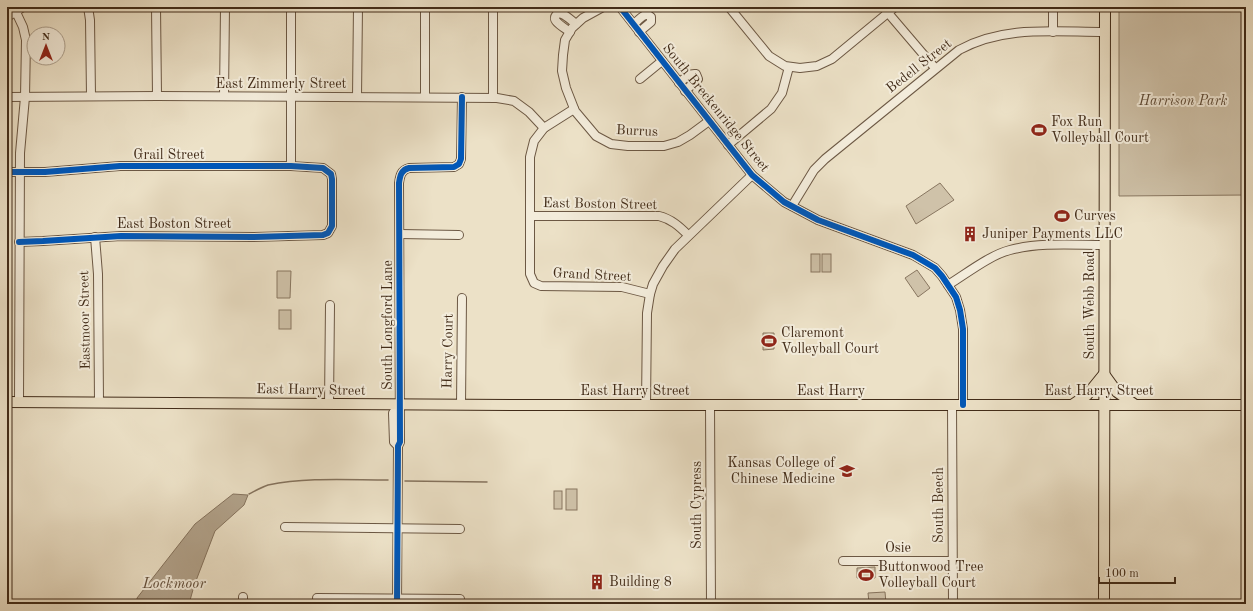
<svg xmlns="http://www.w3.org/2000/svg" width="1253" height="611" viewBox="0 0 1253 611" font-family="'Old Standard TT',serif">
<style>
.green{fill:#cfc2a9;stroke:#887660}
.water{fill:#b2a38c;stroke:#85735e}
.lines{fill:none;stroke-linecap:round;stroke-linejoin:round}
.stream{stroke:#85735e;stroke-width:1.5}
.minor-casing{stroke:#6c5844;stroke-width:10}
.major-casing{stroke:#412b18;stroke-width:12}
.minor{stroke:#f3ecdb;stroke-width:8}
.major{stroke:#ece1c7;stroke-width:10}
.cycleway-casing{stroke:#f3ecdb;stroke-width:8}
.cycleway{stroke:#0057b8;stroke-width:6}
.labels{text-anchor:middle;dominant-baseline:central;stroke-width:4;stroke-linejoin:round;paint-order:stroke}
.street-label{font-size:14px;fill:#412b18;stroke:#f3ecdb}
.park-label{font-size:14px;font-style:italic;fill:#5d4935;stroke:#f3ecdb}
.poi-label{font-size:14px;fill:#412b18;stroke:#f3ecdb;text-anchor:start}
.water-label{font-size:15px;font-style:italic;fill:#634f3b;stroke:#f3ecdb}
</style>
<rect width="100%" height="100%" fill="#ece1c7"/>
<filter id="stains"><feTurbulence type="fractalNoise" baseFrequency=".005" numOctaves="4"/><feColorMatrix values="0 0 0 0 .2 0 0 0 0 .09 0 0 0 0 .02 0 0 0 .5 -.17"/></filter>
<radialGradient id="worn" r=".72"><stop offset=".6" stop-color="#630" stop-opacity="0"/><stop offset="1" stop-color="#630" stop-opacity=".3"/></radialGradient>
<!-- green -->
<g class="green">
<polygon points="1119,7 1246,7 1246,195 1119,196"/>
<polygon points="940,183 954,200 916,224 906,206"/>
<rect x="811" y="254" width="9" height="18"/>
<rect x="822" y="254" width="9" height="18"/>
<polygon points="917,270 930,288 918,297 905,278"/>
<polygon points="277,271 291,271 290,298 277,298"/>
<rect x="279" y="310" width="12" height="19"/>
<polygon points="763,333 774,333 774,349 763,350"/>
<rect x="566" y="489" width="11" height="21"/>
<rect x="554" y="491" width="8" height="18"/>
<polygon points="875,567 875,578 857,578 857,568"/>
<polygon points="885,592 886,603 874,603 884,604 869,603 868,593"/>
</g>
<!-- water -->
<polygon class="water" points="233,494 248,495 244,505 215,531 194,586 189,604 137,604 137,598 195,524"/>
<g class="lines">
<!-- stream -->
<g class="stream">
<polyline points="405,481 487,482"/>
<path d="M249,494C255,491 262,487 268,485C307,477 348,480 388,480"/>
</g>
<!-- minor casing -->
<g class="minor-casing">
<g id="minor">
<polyline points="88,7 90,20 91,96"/>
<polyline points="156,7 157,96"/>
<polyline points="493,7 493,98"/>
<polyline points="603,7 583,18 572,28 565,40 563,55 562,71 566,88 575,111 596,136 611,144 628,146 664,146 678,142 690,135 709,121"/>
<polyline points="620,7 752,175 784,202 818,220 913,255 935,268 942,276 956,297 960,310 963,329 963,405"/>
<polyline points="729,7 769,56 785,66 800,68 817,66 832,59 895,7"/>
<polyline points="883,7 935,68"/>
<polyline points="16,12 23,27 26,40 25,97 20,153 19,402"/>
<polyline points="7,17 23,7"/>
<path d="M634,24C639,20 645,11 651,17V22L639,32"/>
<path d="M570,32C566,29 559,25 556,21C553,17 557,12 562,14C567,16 572,21 576,24"/>
<polyline points="1053,32 1053,7"/>
<polyline points="640,79 662,61"/>
<path d="M679,83C684,79 689,73 696,74L698,79L685,91"/>
<polyline points="224,96 225,7"/>
<polyline points="7,97 157,96 497,98 514,101 529,112 544,128"/>
<polyline points="357,97 358,7"/>
<polyline points="425,97 425,7"/>
<polyline points="574,109 544,128 534,141 530,157 530,274 534,283 541,286 622,287 650,294"/>
<polyline points="728,145 771,109 782,93 789,67"/>
<polyline points="291,166 291,7"/>
<polyline points="7,172 45,172 120,166 291,166 323,168 331,174 332,179 332,226 328,233 323,235 253,237 121,236 43,241 19,242"/>
<path d="M792,206L814,170L825,159L959,50C1004,25 1055,32 1104,32"/>
<path d="M530,216H659C671,219 679,226 688,235"/>
<polyline points="400,234 459,235"/>
<polyline points="95,237 98,274 99,402"/>
<path d="M948,285C966,274 990,255 1010,250C1040,242 1074,245 1104,245"/>
<polyline points="329,404 330,305"/>
<polyline points="461,405 462,298"/>
<polyline points="646,405 647,313 650,294 653,284 663,266 675,249 752,175"/>
<polyline points="710,405 711,604"/>
<polyline points="952,405 953,604"/>
<polyline points="398,446 394,442 393,413 400,404"/>
<polyline points="285,527 460,529"/>
<polyline points="843,561 952,561"/>
<polyline points="243,597 243,604"/>
<polyline points="317,598 460,599"/>
<path d="M397,604L398,446L400,442L399,183C400,176 401,170 409,168L454,167L459,164L461,159L462,97"/>
</g>
</g>
<!-- major casing -->
<g class="major-casing">
<g id="major">
<polyline points="7,402 511,405 1246,405"/>
<polyline points="1072,405 1087,395 1104,374 1117,392 1134,404"/>
<polyline points="1104,604 1105,7"/>
</g>
</g>
<!-- minor -->
<use href="#minor" class="minor"/>
<!-- major -->
<use href="#major" class="major"/>
<!-- cycleway casing -->
<g class="cycleway-casing">
<g id="cycleway">
<polyline points="620,7 752,175 784,202 818,220 913,255 935,268 942,276 956,297 960,310 963,329 963,405"/>
<polyline points="7,172 45,172 120,166 291,166 323,168 331,174 332,179 332,226 328,233 323,235 253,237 121,236 43,241 19,242"/>
<path d="M397,604L398,446L400,442L399,183C400,176 401,170 409,168L454,167L459,164L461,159L462,97"/>
</g>
</g>
<!-- cycleway -->
<use href="#cycleway" class="cycleway"/>
</g>
<!-- icons -->
<defs>
<g id="stadium-bare" transform="scale(1.2)"><path d="M0-5a6.5 5 0 1 0 0 10a6.5 5 0 1 0 0-10ZM-3.5-1.8h7v3.6h-7Z" fill="#8f2418" stroke="#f3ecdb" stroke-width="2.5" paint-order="stroke"/></g>
<g id="building-bare" transform="scale(1.2)"><path d="M-4-6H4V6H1V3H-1V6H-4ZM-2.5-4.3h1.7v1.8h-1.7ZM.8-4.3h1.7v1.8H.8ZM-2.5-1h1.7V.8h-1.7ZM.8-1h1.7V.8H.8Z" fill="#8f2418" stroke="#f3ecdb" stroke-width="2.5" paint-order="stroke"/></g>
<g id="school-bare" transform="scale(1.2)"><path d="M0-5L7-2L0 1L-7-2ZM-4 1L0 2.5L4 1V4Q0 6-4 4Z" fill="#8f2418" stroke="#f3ecdb" stroke-width="2.5" paint-order="stroke"/></g>
</defs>
<g fill-rule="evenodd">
<use href="#stadium-bare" x="1039" y="130"/>
<use href="#stadium-bare" x="1062" y="216"/>
<use href="#building-bare" x="970" y="234"/>
<use href="#stadium-bare" x="769" y="341"/>
<use href="#school-bare" x="847" y="471"/>
<use href="#stadium-bare" x="866" y="575"/>
<use href="#building-bare" x="597" y="582"/>
</g>
<g class="labels">
<!-- street labels -->
<g class="street-label">
<text transform="translate(919 66) rotate(-38)">Bedell Street</text>
<text x="281" y="84">East Zimmerly Street</text>
<text transform="translate(716 108) rotate(51)">South Breckenridge Street</text>
<text transform="translate(637 131) rotate(3)">Burrus</text>
<text x="169" y="155">Grail Street</text>
<text transform="translate(600 204) rotate(1)">East Boston Street</text>
<text x="174" y="224">East Boston Street</text>
<text transform="translate(592 275) rotate(3)">Grand Street</text>
<text transform="translate(1090 305) rotate(-90)">South Webb Road</text>
<text transform="translate(85 320) rotate(-91)">Eastmoor Street</text>
<text transform="translate(388 325) rotate(-90)">South Longford Lane</text>
<text transform="translate(448 351) rotate(-89)">Harry Court</text>
<text transform="translate(311 390) rotate(1)">East Harry Street</text>
<text x="635" y="391">East Harry Street</text>
<text x="831" y="391">East Harry</text>
<text x="1099" y="391">East Harry Street</text>
<text transform="translate(697 505) rotate(-90)">South Cypress</text>
<text transform="translate(939 505) rotate(-90)">South Beech</text>
<text x="898" y="548">Osie</text>
</g>
<!-- park labels -->
<g class="park-label">
<text x="1183" y="101">Harrison Park</text>
</g>
<!-- poi labels -->
<g class="poi-label">
<text x="1051" y="122">Fox Run<tspan x="1051" dy="16">Volleyball Court</tspan></text>
<text x="1074" y="216">Curves</text>
<text x="982" y="234">Juniper Payments LLC</text>
<text x="781" y="333">Claremont<tspan x="781" dy="16">Volleyball Court</tspan></text>
<text x="835" y="463" text-anchor="end">Kansas College of<tspan x="835" dy="16">Chinese Medicine</tspan></text>
<text x="878" y="567">Buttonwood Tree<tspan x="878" dy="16">Volleyball Court</tspan></text>
<text x="609" y="582">Building 8</text>
</g>
<!-- water labels -->
<g class="water-label">
<text x="174" y="584">Lockmoor</text>
</g>
</g>
<!-- margin -->
<rect width="1253" height="611" fill="none" stroke="#ece1c7" stroke-width="24"/>
<rect x="8" y="8" width="1237" height="595" fill="none" stroke="#412b18" stroke-width="2"/>
<rect x="12" y="12" width="1229" height="587" fill="none" stroke="#412b18"/>
<!-- north arrow -->
<g transform="translate(46 46)"><circle r="19" fill="#f3ecdb" stroke="#ac9f8d"/>
<path d="M0-3L7 15L0 10L-7 15Z" fill="#8f2418"/>
<text y="-6" font-size="11" font-weight="bold" text-anchor="middle" fill="#412b18">N</text>
</g>
<!-- scale -->
<path d="M1099 577v6h76v-6" fill="none" stroke="#412b18" stroke-width="2"/>
<text x="1105" y="577" font-size="12" fill="#412b18" stroke="#f3ecdb" stroke-width="3" paint-order="stroke">100 m</text>
<rect width="100%" height="100%" filter="url(#stains)"/>
<rect width="100%" height="100%" fill="url(#worn)"/>
</svg>
